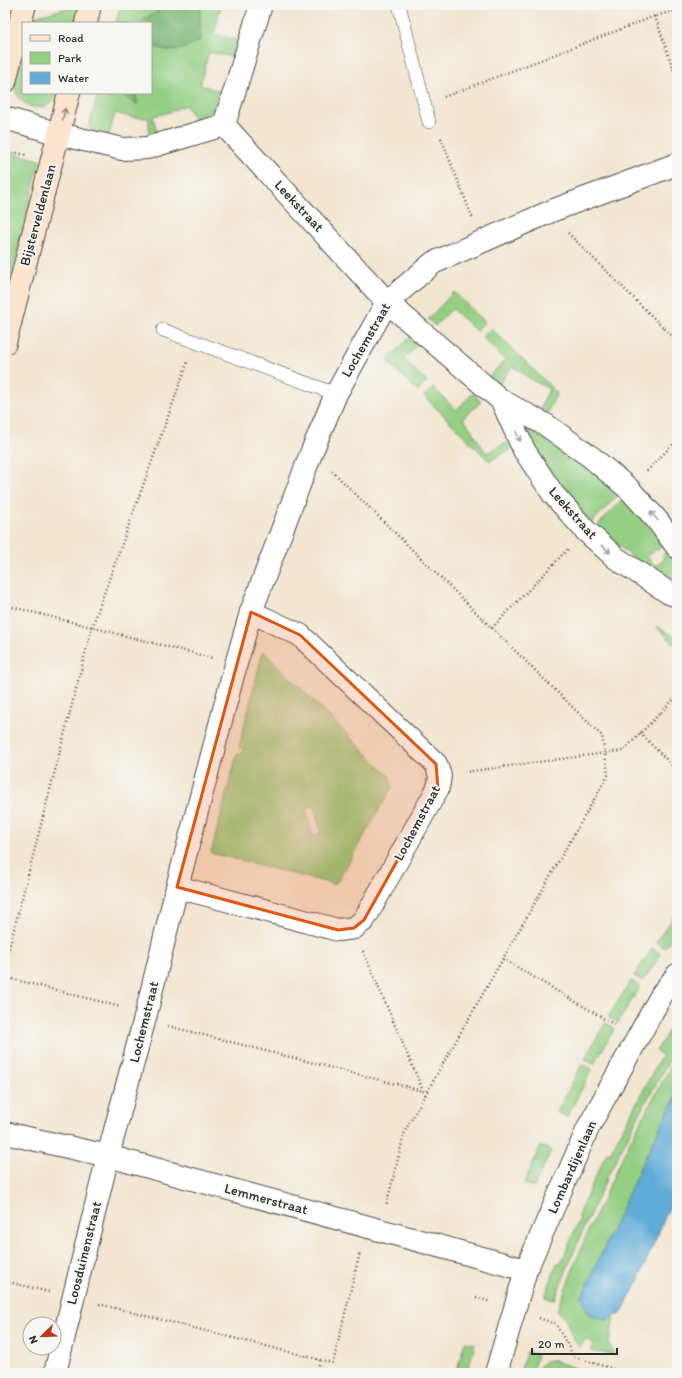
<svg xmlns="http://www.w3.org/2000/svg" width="682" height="1378" viewBox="0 0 682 1378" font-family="Itim,sans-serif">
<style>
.green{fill:#94cf84;stroke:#607d58;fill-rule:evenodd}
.forest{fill:#77b272;stroke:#516e4e}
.water{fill:#61acd9;stroke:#466c82}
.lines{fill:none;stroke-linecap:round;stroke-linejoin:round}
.lane-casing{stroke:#494744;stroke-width:14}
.street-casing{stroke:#494744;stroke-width:24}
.secondary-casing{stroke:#494744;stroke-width:24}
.path{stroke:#494744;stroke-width:2.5;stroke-dasharray:1 3;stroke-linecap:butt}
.lane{stroke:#fff;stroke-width:13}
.street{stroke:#fff;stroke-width:22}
.secondary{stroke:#fbe5cf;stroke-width:22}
.oneway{stroke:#93887d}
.oneway2{stroke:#a0a0a0}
.marked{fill:#df570e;fill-opacity:0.2;stroke:#df570e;stroke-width:3;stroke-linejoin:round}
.labels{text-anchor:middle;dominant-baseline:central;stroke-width:4;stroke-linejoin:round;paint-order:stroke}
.street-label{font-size:14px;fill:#2b2b2b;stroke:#f6f6f2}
</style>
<rect width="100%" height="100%" fill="#f6f6f2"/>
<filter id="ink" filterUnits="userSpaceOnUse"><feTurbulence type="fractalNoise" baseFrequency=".025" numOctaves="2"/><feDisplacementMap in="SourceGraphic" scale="8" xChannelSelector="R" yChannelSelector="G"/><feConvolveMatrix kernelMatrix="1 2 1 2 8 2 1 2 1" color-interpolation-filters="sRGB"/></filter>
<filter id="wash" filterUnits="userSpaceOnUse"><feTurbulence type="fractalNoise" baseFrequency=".012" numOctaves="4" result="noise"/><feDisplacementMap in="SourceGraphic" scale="16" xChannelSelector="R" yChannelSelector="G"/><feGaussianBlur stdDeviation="0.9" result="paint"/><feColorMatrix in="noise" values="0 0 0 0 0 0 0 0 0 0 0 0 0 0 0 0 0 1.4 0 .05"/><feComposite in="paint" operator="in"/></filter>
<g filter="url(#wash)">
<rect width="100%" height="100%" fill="#f3e6d1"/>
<!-- green -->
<g class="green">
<polygon points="79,5 82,5 77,23 29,23 30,18"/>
<polygon points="120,5 157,5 157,13 142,23 116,23"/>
<polygon points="202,5 221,5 214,34 236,40 232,57 209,52 200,85 223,92 211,112 206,113 200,118 201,121 198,124 185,105 170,112 153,116 158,139 149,141 149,118 131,117 115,113 109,135 93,131 89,127 98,93 112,93 111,97 115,95 121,94 134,103 137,104 136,96 137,93 151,93 151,44 162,49 200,40 200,11"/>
<path d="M23,45V93H59C46,116 19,110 14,86Z"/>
<polygon points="5,151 40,160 5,302"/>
<polygon points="454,292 485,322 476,331 452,309 435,326 428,319"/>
<polygon points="491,328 557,393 546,415 539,412 549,389 532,380 513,366 497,386 488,378 505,360 482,337"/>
<polygon points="413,334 421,341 404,359 427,382 418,391 387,361"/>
<polygon points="433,387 456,410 473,393 481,402 463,418 471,429 486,453 508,442 512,449 489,461 424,396"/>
<polygon points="528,426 548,438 620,493 591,523 556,483 524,429"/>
<polygon points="624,498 664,544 657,551 655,549 647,557 656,566 664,558 662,556 669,549 677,562 677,588 658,578 596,527"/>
<polygon points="656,626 677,638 677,647"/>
<path d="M263,651L390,777L392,787L338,881L333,884L211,853L237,754L241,755L244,749L239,747ZM314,806L321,833L313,836L305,808Z"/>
<polygon points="677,912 677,930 665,948 656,942"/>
<polygon points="652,948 661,954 643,981 634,976"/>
<polygon points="631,981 640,986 618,1023 608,1017"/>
<polygon points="605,1023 615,1028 594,1064 585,1059"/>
<polygon points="673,1024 677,1026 677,1047 643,1107 608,1175 582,1232 555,1299 554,1300 545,1297 557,1263 561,1263 580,1218 578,1216 579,1213 607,1152 610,1153 637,1102 662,1055 656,1051"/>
<polygon points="677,1055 677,1094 640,1168 589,1314 605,1320 614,1316 609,1344 614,1355 591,1351 593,1342 583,1339 580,1348 573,1338 565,1318 557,1310 588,1231 629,1143"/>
<polygon points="582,1064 592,1069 567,1117 557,1112"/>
<polygon points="541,1146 551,1151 534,1187 524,1183"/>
<polygon points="465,1342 475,1344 467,1373 456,1373"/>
<polygon points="526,1352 537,1355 532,1373 520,1373"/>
<path d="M550,1360L554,1361L591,1373H537C539,1366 542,1362 550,1360Z"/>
</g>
<!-- forest -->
<g class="forest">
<path d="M157,5H202L200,11V40C181,51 171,55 151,44V23H142C145,16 150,16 157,13Z"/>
<polygon points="112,93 137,93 136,96 138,104 134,103 121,94 115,95 110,98"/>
</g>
<!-- water -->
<polygon class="water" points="677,1094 677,1189 637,1283 621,1314 605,1320 589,1314 582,1297 640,1168"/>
</g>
<g filter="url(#ink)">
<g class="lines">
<!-- lane casing -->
<g class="lane-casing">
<g id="lane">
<polyline points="399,5 429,122"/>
<polyline points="163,330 336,394"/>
</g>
</g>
<!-- street casing -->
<g class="street-casing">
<g id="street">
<polyline points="5,118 59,134 122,149 147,148 224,125 387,302 502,401 546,425 591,457 629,489 657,520 677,547"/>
<polyline points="224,125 261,5"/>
<polyline points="502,401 524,450 553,494 586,531 616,558 669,593 677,596"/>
<polyline points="177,887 338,930 354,928 364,920 438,788 440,776 436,764 300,635 251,612"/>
<polyline points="5,1133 108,1156 526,1270"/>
<polyline points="55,1373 108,1156 146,1014 177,887 236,664 251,612 312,451 336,394 387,302 433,263 554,210 677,164"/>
<polyline points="496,1373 526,1270 589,1126 662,994 677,975"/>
</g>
</g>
<!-- secondary casing -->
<g class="secondary-casing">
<g id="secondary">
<polyline points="86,23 90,5"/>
<polyline points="5,82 15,41 25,5"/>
<polyline points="5,343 69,93"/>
</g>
</g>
<!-- path -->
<g class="path">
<polyline points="655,16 677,80"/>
<polyline points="444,97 655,16 677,10"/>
<polyline points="441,138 473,219"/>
<polyline points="5,150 26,155"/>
<polyline points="568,233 677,341"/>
<polyline points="332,471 602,736 605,753 623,751 677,696"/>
<polyline points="647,471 677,440"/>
<polyline points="5,605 212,658"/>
<polyline points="492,628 568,549"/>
<polyline points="640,733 677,770"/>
<polyline points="363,951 425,1095 405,1131 386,1206"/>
<polyline points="503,959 615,1025"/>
<polyline points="5,964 92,627 188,361"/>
<polyline points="5,977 121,1007"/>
<polyline points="168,1026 423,1091"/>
<polyline points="425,1095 608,775 605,753 465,772"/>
<polyline points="5,1281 49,1292"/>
<polyline points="476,1297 491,1302"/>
<polyline points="99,1304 333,1363 360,1252"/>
<polyline points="539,1318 556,1324 574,1357 627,1373"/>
<polyline points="317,1373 320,1360"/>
</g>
<!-- lane -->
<use href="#lane" class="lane"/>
<!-- street -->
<use href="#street" class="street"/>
<!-- secondary -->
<use href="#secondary" class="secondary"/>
</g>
<!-- one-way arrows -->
<defs><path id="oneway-shaft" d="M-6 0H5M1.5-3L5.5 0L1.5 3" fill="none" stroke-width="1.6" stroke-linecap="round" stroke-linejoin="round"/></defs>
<use class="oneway" href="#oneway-shaft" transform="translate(64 114) rotate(-77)"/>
<g class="oneway2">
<use href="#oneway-shaft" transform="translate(518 436) rotate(66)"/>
<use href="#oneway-shaft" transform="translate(654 516) rotate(-132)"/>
<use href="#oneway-shaft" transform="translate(606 549) rotate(41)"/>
</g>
</g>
<!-- marked area -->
<path class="marked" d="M251,612L300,635L436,764L438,788L364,920L354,928L338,930L177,887Z"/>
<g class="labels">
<!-- street labels -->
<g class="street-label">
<text transform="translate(299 206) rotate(47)">Leekstraat</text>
<text transform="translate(38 215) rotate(-75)">Bijsterveldenlaan</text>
<text transform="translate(366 340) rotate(-60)">Lochemstraat</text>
<text transform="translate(573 513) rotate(48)">Leekstraat</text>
<text transform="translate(417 823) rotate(-62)">Lochemstraat</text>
<text transform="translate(144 1022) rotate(-76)">Lochemstraat</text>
<text transform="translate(572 1167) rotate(-66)">Lombardijenlaan</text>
<text transform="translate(266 1199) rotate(15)">Lemmerstraat</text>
<text transform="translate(84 1253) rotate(-76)">Loosduinenstraat</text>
</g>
</g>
<!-- margin -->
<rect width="682" height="1378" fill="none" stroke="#f6f6f2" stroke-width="20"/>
<!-- legend -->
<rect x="22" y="22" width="130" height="72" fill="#f6f6f2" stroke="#a5a5a2"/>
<rect x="30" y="35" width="20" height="6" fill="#fbe5cf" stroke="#a5a5a2"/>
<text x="58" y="42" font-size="12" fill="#2b2b2b">Road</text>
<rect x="30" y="52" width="20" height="12" fill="#94cf84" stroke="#a5a5a2"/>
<text x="58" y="62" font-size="12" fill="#2b2b2b">Park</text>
<rect x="30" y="72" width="20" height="12" fill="#61acd9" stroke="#a5a5a2"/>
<text x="58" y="82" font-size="12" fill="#2b2b2b">Water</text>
<!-- north arrow -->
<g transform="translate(42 1336) rotate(247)"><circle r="19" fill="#f6f6f2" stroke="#a5a5a2"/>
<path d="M0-3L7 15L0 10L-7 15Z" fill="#c8321e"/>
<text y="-6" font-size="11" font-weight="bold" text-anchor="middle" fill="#2b2b2b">N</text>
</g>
<!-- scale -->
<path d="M532 1348v6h85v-6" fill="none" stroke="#2b2b2b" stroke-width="2"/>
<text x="538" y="1348" font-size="12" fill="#2b2b2b" stroke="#f6f6f2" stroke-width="3" paint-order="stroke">20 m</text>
</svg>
